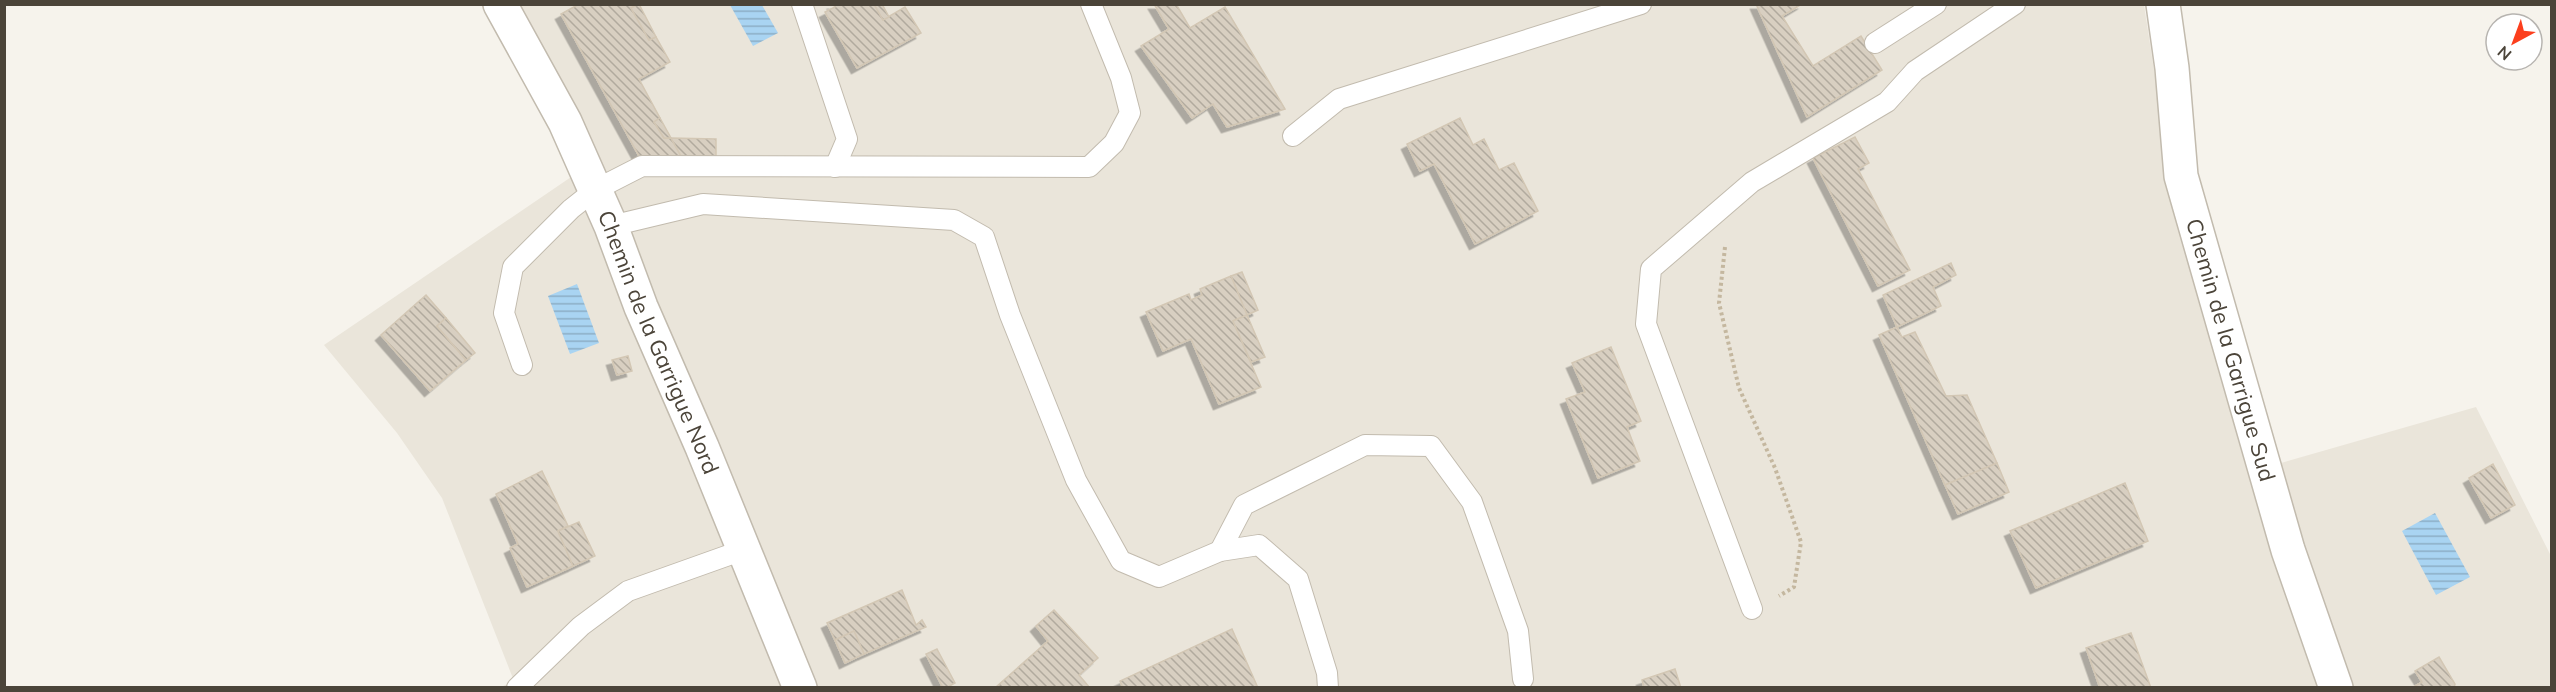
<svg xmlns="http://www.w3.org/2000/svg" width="2556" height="692" viewBox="0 0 2556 692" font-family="Mulish,sans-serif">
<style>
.residential{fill:#eae5da}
.water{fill:url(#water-rules)}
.building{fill:url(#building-back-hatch);stroke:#d3c7b4;stroke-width:1.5;filter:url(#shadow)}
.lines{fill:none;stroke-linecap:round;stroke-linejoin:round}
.service-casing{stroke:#c2bbae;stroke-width:22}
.minor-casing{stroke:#c2bbae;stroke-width:36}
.path{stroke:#c4b79f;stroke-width:4;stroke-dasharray:3 3;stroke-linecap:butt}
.service{stroke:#fff;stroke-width:20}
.minor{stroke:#fff;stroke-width:33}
.labels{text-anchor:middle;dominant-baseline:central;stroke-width:6;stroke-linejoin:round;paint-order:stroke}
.street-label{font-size:22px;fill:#4b4439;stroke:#fff}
</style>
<defs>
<pattern id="water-rules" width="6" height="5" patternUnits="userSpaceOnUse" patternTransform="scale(1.5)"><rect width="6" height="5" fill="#a9d4f2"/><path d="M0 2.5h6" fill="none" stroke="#8caec5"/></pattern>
<pattern id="building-back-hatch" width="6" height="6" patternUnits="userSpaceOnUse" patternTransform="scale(1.5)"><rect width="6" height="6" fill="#d8cfc1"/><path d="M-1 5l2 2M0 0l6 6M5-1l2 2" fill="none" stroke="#b1aa9e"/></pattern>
<filter id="shadow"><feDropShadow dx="-5.5" dy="5.5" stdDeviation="0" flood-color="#0004"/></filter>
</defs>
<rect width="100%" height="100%" fill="#f6f3ec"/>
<!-- residential -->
<polygon class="residential" points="519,5 2144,5 2162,122 2208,331 2253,471 2476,407 2551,556 2551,687 501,687 514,681 442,498 397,433 324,345 599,158"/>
<!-- water -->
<g class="water">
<polygon points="730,5 762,5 778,33 753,46"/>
<polygon points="577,284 599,343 570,354 548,296"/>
<polygon points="2435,513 2470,577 2436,595 2402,531"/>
</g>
<!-- building -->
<g class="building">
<polygon points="579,4 638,4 631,8 649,40 656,37 670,62 639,79 660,118 654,122 664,138 671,138 681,156 639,156 561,14"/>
<polygon points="639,4 656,37 649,40 631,8"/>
<polygon points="833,4 874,4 883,20 905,7 921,33 857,68 825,12 835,7"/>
<polygon points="874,4 882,4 889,17 883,20"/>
<polygon points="1154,4 1176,4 1190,28 1225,7 1285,109 1227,127 1213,104 1192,118 1141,46 1169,29"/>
<polygon points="1756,4 1802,4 1782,16 1813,66 1861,36 1882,70 1807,117"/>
<polygon points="660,118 671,138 664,138 654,122"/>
<polygon points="1460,118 1473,145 1484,139 1499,170 1514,163 1538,211 1475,244 1434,164 1420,171 1407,144"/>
<polygon points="1855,137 1869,163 1858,169 1910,270 1878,286 1813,158"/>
<polygon points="671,138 716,139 716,156 681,156"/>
<polygon points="1951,263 1956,275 1933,287 1941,306 1897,327 1883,295"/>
<polygon points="1242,272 1258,310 1247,315 1231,276"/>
<polygon points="1231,276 1247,315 1233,321 1261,387 1219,404 1191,339 1163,351 1146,312 1189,294 1191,300 1202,295 1200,289"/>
<polygon points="426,295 446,318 437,326 466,360 430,391 381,335"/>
<polygon points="1247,315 1265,357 1251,362 1233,321"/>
<polygon points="446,318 475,353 466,360 437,326"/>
<polygon points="1897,327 1902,337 1915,332 1946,396 1967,395 1997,463 1945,485 1879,335"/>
<polygon points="1611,347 1641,421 1627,427 1640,461 1598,478 1566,399 1585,392 1572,363"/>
<polygon points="628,356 632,371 617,375 612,360"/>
<polygon points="1997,463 2009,492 1958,514 1945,485"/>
<polygon points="2493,464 2515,505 2491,518 2469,478"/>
<polygon points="542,471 568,526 558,531 573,566 527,587 510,548 518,544 496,494"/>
<polygon points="2125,483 2148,541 2036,588 2010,531"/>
<polygon points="579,522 595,556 573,566 558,531"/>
<polygon points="902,590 916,625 922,620 926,627 864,654 854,631 835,640 827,623"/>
<polygon points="1054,610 1098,658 1079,675 1090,688 995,688 1048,641 1036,626"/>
<polygon points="1232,629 1258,688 1123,688 1120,681"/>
<polygon points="854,631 864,654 845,663 835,640"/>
<polygon points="2131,633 2151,688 2100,688 2086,648"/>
<polygon points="937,649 955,683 946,688 943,688 926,654"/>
<polygon points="2439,657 2455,684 2454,688 2412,688 2422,682 2415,671"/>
<polygon points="1675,669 1681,688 1644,688 1642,680"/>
</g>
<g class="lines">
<!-- service casing -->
<g class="service-casing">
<g id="service">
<polyline points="802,4 847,139 835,167"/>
<polyline points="1875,43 1936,4"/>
<polyline points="1293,136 1339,99 1641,4"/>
<polyline points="611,226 703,204 954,220 984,237 1010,315 1076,480 1121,561 1159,577 1220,551 1259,545 1298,579 1327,673 1328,688"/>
<polyline points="522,365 504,313 513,267 571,209 595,190 642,166 1089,167 1114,143 1130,113 1121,78 1091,4"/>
<polyline points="1220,551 1244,505 1365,445 1431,446 1472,502 1518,631 1523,679"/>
<polyline points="1752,609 1646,324 1651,269 1752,182 1887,102 1915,71 2015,4"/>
<polyline points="517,688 581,626 628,591 743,550"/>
</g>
</g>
<!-- minor casing -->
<g class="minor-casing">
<g id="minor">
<path id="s1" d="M500,4L565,122L611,226L641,307L702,447L800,688"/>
<path id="s2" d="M2163,4L2172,68L2181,176L2288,550L2336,688"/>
</g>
</g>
<!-- path -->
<polyline class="path" points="1725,247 1719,303 1739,388 1775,468 1801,542 1794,587 1779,596"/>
<!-- service -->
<use href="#service" class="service"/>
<!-- minor -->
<use href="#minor" class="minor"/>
</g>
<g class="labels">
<!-- street labels -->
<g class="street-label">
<text stroke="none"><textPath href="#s1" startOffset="374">Chemin de la Garrigue Nord</textPath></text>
<text stroke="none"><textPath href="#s2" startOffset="354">Chemin de la Garrigue Sud</textPath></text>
</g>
</g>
<!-- border -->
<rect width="2556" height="692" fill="none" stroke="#4b4439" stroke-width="12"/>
<!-- north arrow -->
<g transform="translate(2514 42) rotate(221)"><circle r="28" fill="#ffffff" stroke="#b7b4b0" stroke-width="1.5"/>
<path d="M0-4.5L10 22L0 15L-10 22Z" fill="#fc3f1d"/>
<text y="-9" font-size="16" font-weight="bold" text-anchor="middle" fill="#4b4439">N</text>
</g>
</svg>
